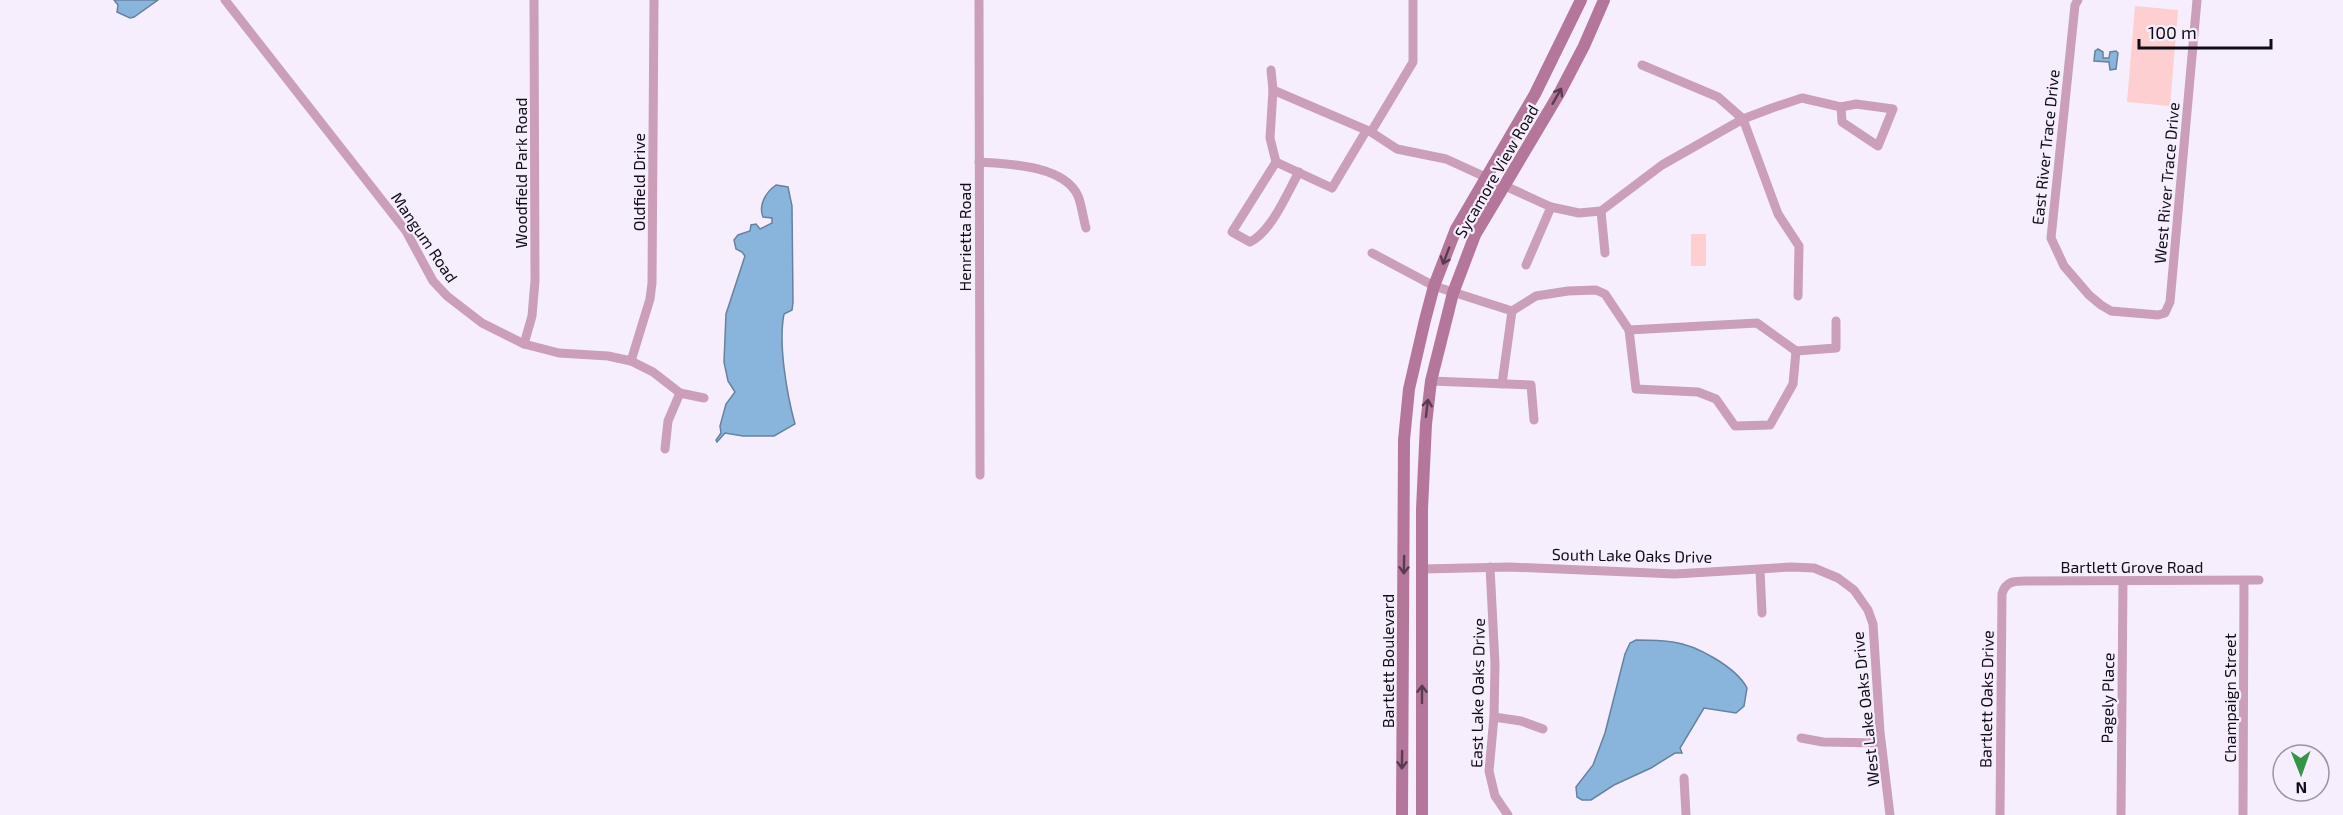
<svg xmlns="http://www.w3.org/2000/svg" width="2343" height="815" viewBox="0 0 2343 815" font-family="'Exo 2',sans-serif">
<style>
.green{fill:#fdcfd0}
.water{fill:#89b5dc;stroke:#6582a0;stroke-width:1.5}
.lines{fill:none;stroke-linecap:round;stroke-linejoin:round}
.minor{stroke:#ca9fb7;stroke-width:9}
.secondary{stroke:#b4769a;stroke-width:12}
.oneway{stroke:#5a3c50}
.labels{text-anchor:middle;dominant-baseline:central;stroke-width:4.5;stroke-linejoin:round;paint-order:stroke}
.street-label{font-size:16px;fill:#100c14;stroke:#f6eefd}
</style>
<rect width="100%" height="100%" fill="#f6eefd"/>
<!-- green -->
<g class="green">
<polygon points="2135,6 2178,10 2170,106 2127,102"/>
<rect x="1691" y="234" width="15" height="32"/>
</g>
<!-- water -->
<g class="water">
<polygon points="114,0 158,0 134,17 130,18 117,12 118,5"/>
<polygon points="2098,49 2103,52 2103,58 2109,58 2110,52 2116,51 2118,53 2116,69 2110,70 2109,62 2094,61 2095,51"/>
<path d="M776,185L788,187L792,206L793,302L792,310L784,314C778,344 787,395 795,424L774,436H743L725,433L717,442L716,440L721,433L720,426L726,404L735,392L728,381L724,362L726,314L745,256L742,252L736,249L734,240L738,235L750,231L751,225L756,224L760,229L772,223V218L763,217C758,205 766,192 776,185Z"/>
<path d="M1636,640C1648,640 1661,640 1673,642C1696,645 1736,667 1747,688L1744,706L1736,713L1704,708L1680,748L1682,753H1675L1651,768L1614,785L1591,800H1582L1577,797L1576,787L1593,765L1605,733L1625,654L1630,643Z"/>
</g>
<g class="lines">
<!-- minor -->
<g class="minor">
<polyline points="225,0 406,231 433,281 447,296 482,323 524,344 559,353 608,356 631,361 653,372 680,393 704,398"/>
<polyline points="979,0 980,475"/>
<polyline points="2078,0 2075,5 2051,238 2064,266 2089,295 2101,305 2111,311 2158,315 2165,313 2170,302 2197,0"/>
<polyline points="1642,65 1718,97 1743,119 1778,214 1799,246 1798,296"/>
<path d="M1271,70L1273,90L1270,138L1276,162L1232,232L1250,242C1272,231 1287,193 1299,172"/>
<polyline points="1273,90 1371,132 1397,149 1446,159 1551,207 1579,213 1601,211 1662,165 1743,119 1772,108 1802,98 1841,107 1842,122 1878,146 1893,109 1856,104 1841,107"/>
<polyline points="1371,132 1413,62 1413,0"/>
<path d="M979,162C1008,164 1064,165 1078,196C1082,206 1083,218 1086,228"/>
<polyline points="1276,162 1332,188 1366,131"/>
<polyline points="1601,211 1605,253"/>
<polyline points="1372,253 1434,286 1512,311 1536,296 1568,291 1596,290 1605,294 1629,330 1636,389 1698,392 1716,399 1735,426 1770,425 1793,384 1796,351"/>
<polyline points="1526,265 1551,207"/>
<polyline points="1629,330 1757,323 1796,351"/>
<polyline points="524,344 532,316 535,281 534,0"/>
<polyline points="1796,351 1836,348 1836,321"/>
<polyline points="631,361 650,299 652,283 654,0"/>
<polyline points="1431,381 1531,385 1534,420"/>
<polyline points="1502,384 1512,311"/>
<polyline points="665,449 668,421 680,393"/>
<polyline points="1490,567 1495,664 1494,717 1489,771 1495,796 1508,815"/>
<polyline points="1423,569 1510,567 1675,574 1791,567 1814,568 1838,578 1854,590 1868,610 1873,624 1880,732 1890,815"/>
<polyline points="1760,570 1762,613"/>
<polyline points="1494,717 1521,721 1543,729"/>
<polyline points="1801,738 1823,742 1881,743"/>
<polyline points="1684,778 1686,815"/>
<path d="M2000,815L2002,594C2006,580 2016,581 2028,581L2259,580"/>
<polyline points="2121,815 2123,581"/>
<polyline points="2243,815 2244,581"/>
</g>
<!-- secondary -->
<g class="secondary">
<polyline points="1402,815 1404,440 1409,389 1425,320 1434,286 1456,229 1535,94 1581,0"/>
<polyline points="1422,815 1422,509 1426,424 1431,381 1453,293 1475,235 1560,92 1584,46 1604,0"/>
</g>
</g>
<!-- one-way arrows -->
<defs><path id="oneway-shaft" d="M-6 0H5M1.5-3L5.5 0L1.5 3" fill="none" stroke-width="1.6" stroke-linecap="round" stroke-linejoin="round" transform="scale(1.5)"/></defs>
<g class="oneway">
<use href="#oneway-shaft" transform="translate(1557 96) rotate(-60)"/>
<use href="#oneway-shaft" transform="translate(1446 256) rotate(111)"/>
<use href="#oneway-shaft" transform="translate(1427 408) rotate(-83)"/>
<use href="#oneway-shaft" transform="translate(1404 565) rotate(91)"/>
<use href="#oneway-shaft" transform="translate(1422 694) rotate(-90)"/>
<use href="#oneway-shaft" transform="translate(1402 760) rotate(91)"/>
</g>
<g class="labels">
<!-- street labels -->
<g class="street-label">
<text transform="translate(2045 147) rotate(-84)">East River Trace Drive</text>
<text transform="translate(1496 171) rotate(-60)">Sycamore View Road</text>
<text transform="translate(520 173) rotate(-90)">Woodfield Park Road</text>
<text transform="translate(638 182) rotate(-90)">Oldfield Drive</text>
<text transform="translate(2166 183) rotate(-85)">West River Trace Drive</text>
<text transform="translate(425 237) rotate(56)">Mangum Road</text>
<text transform="translate(964 237) rotate(-90)">Henrietta Road</text>
<text transform="translate(1632 555) rotate(1)">South Lake Oaks Drive</text>
<text x="2132" y="566">Bartlett Grove Road</text>
<text transform="translate(1387 661) rotate(-90)">Bartlett Boulevard</text>
<text transform="translate(1477 693) rotate(-89)">East Lake Oaks Drive</text>
<text transform="translate(2107 698) rotate(-89)">Pagely Place</text>
<text transform="translate(2229 698) rotate(-90)">Champaign Street</text>
<text transform="translate(1986 699) rotate(-89)">Bartlett Oaks Drive</text>
<text transform="translate(1865 709) rotate(-96)">West Lake Oaks Drive</text>
</g>
</g>
<!-- north arrow -->
<g transform="translate(2301 773) rotate(179)"><circle r="28" fill="#f6eefd" stroke="#9a94a0" stroke-width="1.5"/>
<path d="M0-4.5L10 22L0 15L-10 22Z" fill="#359446"/>
<text y="-9" font-size="16" font-weight="bold" text-anchor="middle" fill="#100c14">N</text>
</g>
<!-- scale -->
<path d="M2139 39v9h132v-9" fill="none" stroke="#100c14" stroke-width="3"/>
<text x="2148" y="39" font-size="18" fill="#100c14" stroke="#f6eefd" stroke-width="4.5" paint-order="stroke">100 m</text>
</svg>
